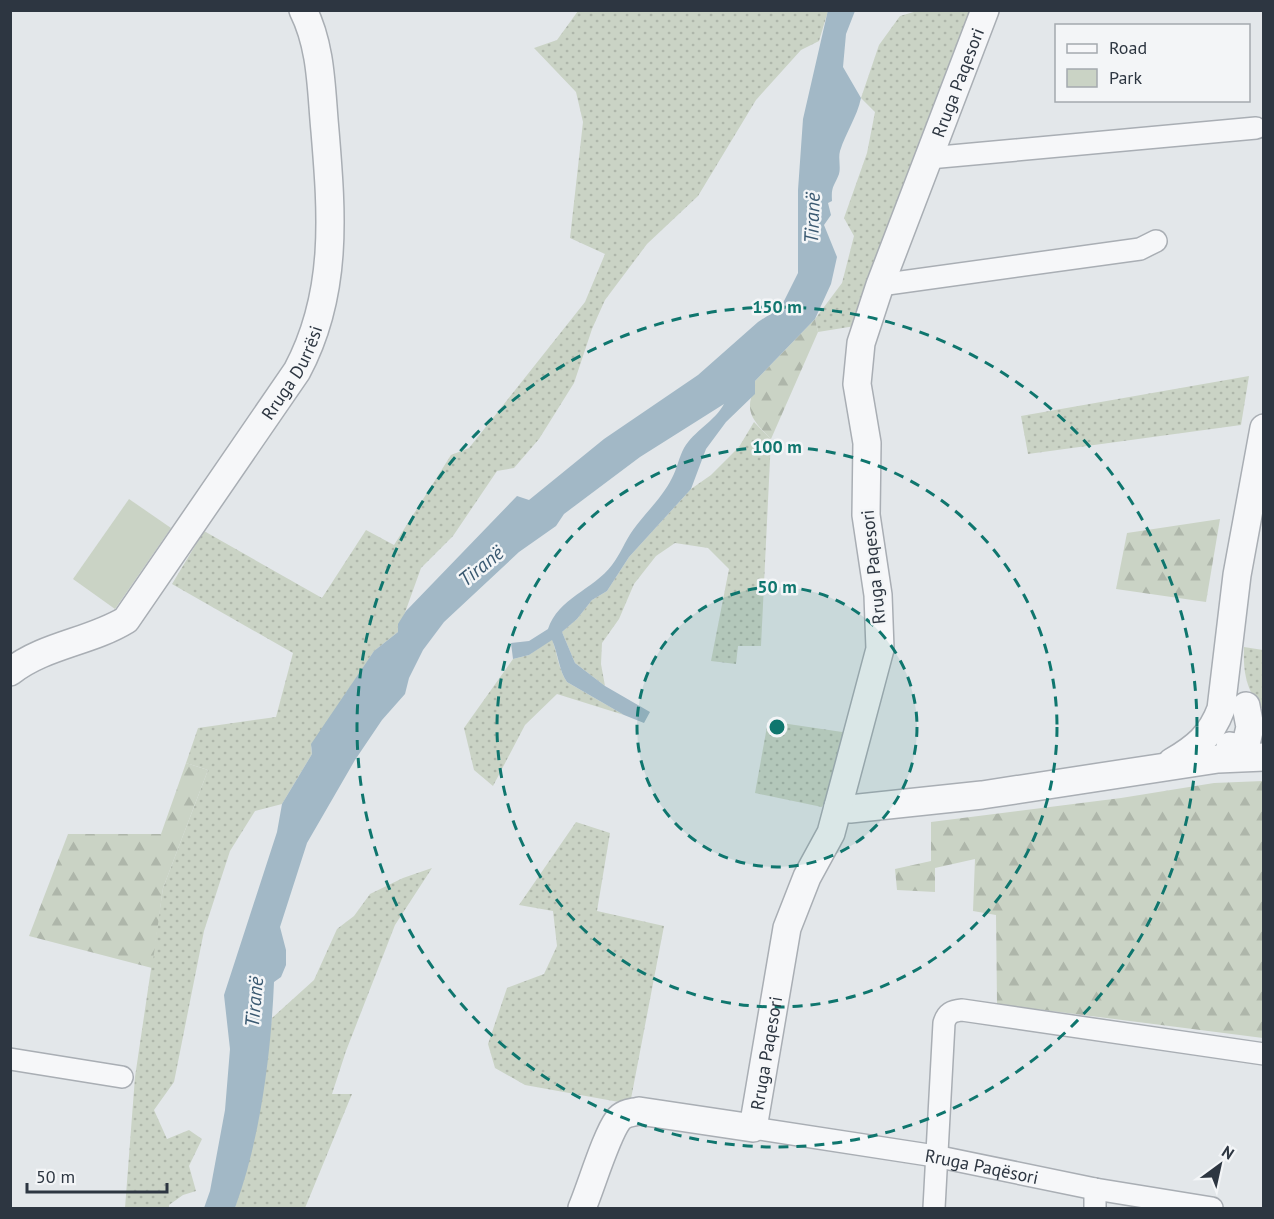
<svg xmlns="http://www.w3.org/2000/svg" width="1274" height="1219" viewBox="0 0 1274 1219" font-family="'PT Sans',sans-serif">
<style>
.grass{fill:url(#grass-dots)}
.forest{fill:url(#forest-firs)}
.green{fill:#cad3c5}
.water{fill:#a2b8c6}
.lines{fill:none;stroke-linecap:round;stroke-linejoin:round}
.minor-casing{stroke:#a9aeb4;stroke-width:24}
.tertiary-casing{stroke:#a9aeb4;stroke-width:30}
.minor{stroke:#f6f7f9;stroke-width:21}
.tertiary{stroke:#f6f7f9;stroke-width:27}
.ring{fill:none;stroke:#0f766e;stroke-width:3;stroke-dasharray:10 8}
.labels{text-anchor:middle;dominant-baseline:central;stroke-width:5;stroke-linejoin:round;paint-order:stroke}
.street-label{font-size:18px;fill:#2d3641;stroke:#f3f5f7}
.water-label{font-size:20px;font-style:italic;fill:#3a5971;stroke:#f3f5f7}
.centre{fill:#0f766e;stroke:#f3f5f7;stroke-width:3}
.ring-label{font-size:18px;text-anchor:middle;font-weight:bold;fill:#0f766e;stroke:#f3f5f7;stroke-width:5;stroke-linejoin:round;paint-order:stroke}
</style>
<defs>
<pattern id="grass-dots" width="8" height="8" patternUnits="userSpaceOnUse" patternTransform="scale(1.5)"><rect width="8" height="8" fill="#cad3c5"/><path d="M2 2h.1M6 6h.1" fill="none" stroke="#aeb6aa" stroke-width="1.8" stroke-linecap="round"/></pattern>
<pattern id="forest-firs" width="22" height="20" patternUnits="userSpaceOnUse" patternTransform="scale(1.5)"><rect width="22" height="20" fill="#cad3c5"/><path d="M5 1l3.5 6h-7zM16 11l3.5 6h-7z" fill="#aeb6aa"/></pattern>
</defs>
<rect width="100%" height="100%" fill="#e3e7ea"/>
<!-- grass -->
<g class="grass">
<polygon points="578,11 828,11 819,41 801,50 756,100 698,196 647,244 605,300 592,329 574,383 539,439 514,468 497,471 453,536 421,568 398,632 374,651 311,747 312,754 282,804 255,811 230,851 204,931 174,1082 154,1110 167,1139 189,1130 202,1139 189,1166 196,1191 183,1195 169,1205 169,1208 125,1208 135,1077 163,888 208,770 186,763 198,728 276,717 293,653 172,584 204,531 322,598 366,530 394,545 451,455 469,448 585,302 605,254 570,238 583,122 576,92 534,48 557,40"/>
<polygon points="917,11 969,12 915,170 855,326 818,332 815,319 842,283 854,236 844,218 867,153 875,112 861,98 879,45 900,16"/>
<polygon points="1249,376 1241,425 1028,454 1021,416"/>
<polygon points="754,422 771,439 761,646 738,646 736,664 711,661 729,569 708,548 675,543 656,556 634,584 619,619 602,643 601,664 605,686 575,663 562,632 577,619 592,600 607,591 629,557 691,489 711,475 739,447"/>
<path d="M552,639C557,653 559,671 567,682L624,715L557,694L525,725L493,786L474,770L464,728L513,659L529,655Z"/>
<path d="M1244,647L1263,650V710C1246,691 1243,672 1244,647Z"/>
<polygon points="768,721 849,733 833,785 822,807 755,793"/>
<polygon points="576,822 610,833 597,911 664,926 630,1104 525,1085 495,1068 488,1044 507,988 544,974 557,946 553,911 519,905"/>
<polygon points="432,868 395,925 346,1051 332,1094 352,1094 305,1208 235,1208 253,1143 272,1018 314,980 337,929 354,916 370,894 403,878"/>
</g>
<!-- forest -->
<g class="forest">
<path d="M815,319L818,332L771,439C763,430 749,419 750,405C750,397 755,390 755,381Z"/>
<polygon points="1220,519 1206,602 1116,589 1127,533"/>
<polygon points="186,763 208,770 163,888 152,968 29,936 68,834 161,834"/>
<polygon points="1263,781 1263,1038 997,1004 996,915 973,911 975,859 935,868 935,892 897,890 895,869 931,861 931,822 1121,798 1214,783"/>
</g>
<!-- green -->
<polygon class="green" points="129,499 171,528 115,609 73,579"/>
<!-- water -->
<path class="water" d="M828,10L855,11L846,34L843,67L861,98C857,117 846,132 840,151C838,158 841,167 839,174C834,187 831,186 832,201L828,203L831,215L824,225L837,257L831,284L815,319L755,381V394L726,422L706,449L691,489L629,557L607,591L592,600L577,619L562,632L575,663L605,686L650,712L644,723L624,715L567,682C559,671 558,653 552,640L529,655L513,659L511,643L529,641L548,629C558,598 593,590 612,565C620,555 625,541 633,530C646,512 662,498 672,478C677,469 679,457 684,448C694,431 715,421 724,404L640,457L564,514L556,526L519,552L444,622L423,650L409,678L405,694L382,720L355,760L307,843L280,927L286,950V965L281,977L274,982C271,1055 260,1140 235,1208H204L210,1191L225,1110L230,1049L224,995L277,832L282,804L312,754L311,744L374,651L398,632V624L406,611L517,496L529,500L604,439L698,375L758,322L781,307L798,273V190L803,119Z"/>
<g class="lines">
<!-- minor casing -->
<g class="minor-casing">
<g id="minor">
<polyline points="929,158 1256,128"/>
<polyline points="880,285 1140,249 1156,241"/>
<polyline points="10,1059 122,1077"/>
<path id="s1" d="M753,1128L935,1156L1095,1189L1212,1208"/>
<path d="M934,1208L944,1023C947,1013 952,1011 962,1010L1264,1054"/>
<polyline points="1095,1208 1095,1189"/>
</g>
</g>
<!-- tertiary casing -->
<g class="tertiary-casing">
<g id="tertiary">
<path id="s2" d="M10,672C44,645 90,642 126,620L297,371C338,294 332,215 325,131C321,90 322,48 303,10"/>
<polyline points="1230,746 1243,757 1250,727 1246,706"/>
<path d="M1172,762C1196,748 1211,736 1221,709L1237,575L1264,428"/>
<polyline points="838,807 850,809 982,795 1218,759 1264,757"/>
<path id="s3" d="M582,1208C591,1187 606,1136 618,1120C623,1113 631,1113 639,1111L753,1128L787,928L807,877L831,833L880,649L878,595L866,515L867,443L857,384L861,343L880,285L985,10"/>
</g>
</g>
<!-- minor -->
<use href="#minor" class="minor"/>
<!-- tertiary -->
<use href="#tertiary" class="tertiary"/>
</g>
<!-- distance rings -->
<circle cx="777" cy="727" r="140" fill="#0f766e" fill-opacity=".12"/>
<g class="ring">
<circle cx="777" cy="727" r="140"/>
<circle cx="777" cy="727" r="280"/>
<circle cx="777" cy="727" r="420"/>
</g>
<g class="labels">
<!-- street labels -->
<g class="street-label">
<text stroke="none"><textPath href="#s3" startOffset="1318">Rruga Paqesori</textPath></text>
<text stroke="none"><textPath href="#s2" startOffset="426">Rruga Durrësi</textPath></text>
<text transform="translate(873 567) rotate(-96)">Rruga Paqesori</text>
<text stroke="none"><textPath href="#s3" startOffset="310">Rruga Paqesori</textPath></text>
<text stroke="none"><textPath href="#s1" startOffset="232">Rruga Paqësori</textPath></text>
</g>
<!-- water labels -->
<g class="water-label">
<text transform="translate(812 218) rotate(-88)">Tiranë</text>
<text transform="translate(481 566) rotate(-39)">Tiranë</text>
<text transform="translate(254 1002) rotate(-85)">Tiranë</text>
</g>
</g>
<circle cx="777" cy="727" r="9" class="centre"/>
<g class="ring-label">
<text x="777" y="313">150 m</text>
<text x="777" y="453">100 m</text>
<text x="777" y="593">50 m</text>
</g>
<!-- border -->
<rect width="1274" height="1219" fill="none" stroke="#2d3641" stroke-width="24"/>
<!-- legend -->
<rect x="1055" y="24" width="195" height="78" fill="#f3f5f7" stroke="#a4a9ae" stroke-width="1.5"/>
<rect x="1067" y="44" width="30" height="9" fill="#f6f7f9" stroke="#a4a9ae" stroke-width="1.5"/>
<text x="1109" y="54" font-size="18" fill="#2d3641">Road</text>
<rect x="1067" y="69" width="30" height="18" fill="#cad3c5" stroke="#a4a9ae" stroke-width="1.5"/>
<text x="1109" y="84" font-size="18" fill="#2d3641">Park</text>
<!-- north arrow -->
<g transform="translate(1220 1165) rotate(33)" stroke="#f3f5f7" stroke-width="4.5" paint-order="stroke">
<path d="M0-4.5L10 22L0 15L-10 22Z" fill="#2d3641"/>
<text y="-9" font-size="16" font-weight="bold" text-anchor="middle" fill="#2d3641">N</text>
</g>
<!-- scale -->
<path d="M27 1183v9h140v-9" fill="none" stroke="#2d3641" stroke-width="3"/>
<text x="36" y="1183" font-size="18" fill="#2d3641" stroke="#f3f5f7" stroke-width="4.5" paint-order="stroke">50 m</text>
</svg>
